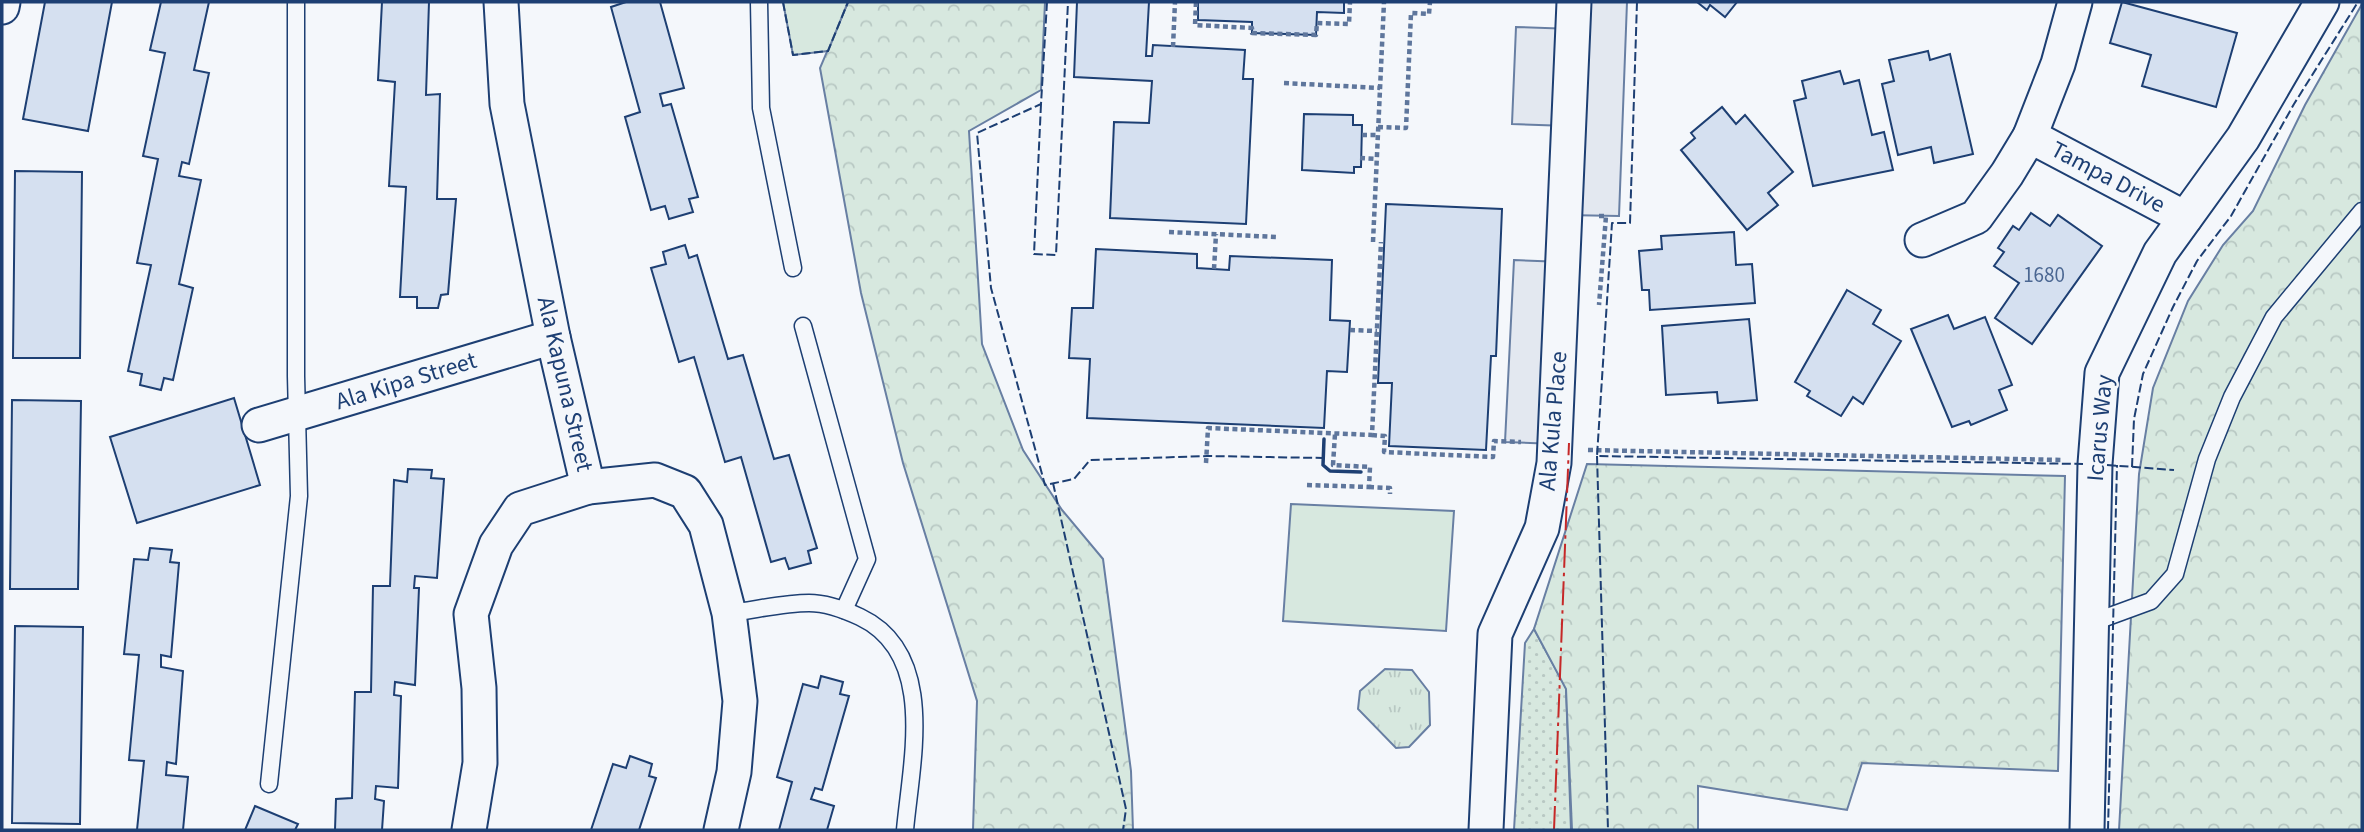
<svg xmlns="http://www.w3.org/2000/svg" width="2364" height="832" viewBox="0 0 2364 832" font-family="'Source Sans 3',sans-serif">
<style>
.grass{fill:url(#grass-dots);stroke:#687fa3;stroke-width:2}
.forest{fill:url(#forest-crowns);stroke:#687fa3;stroke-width:2}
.park{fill:url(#park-tufts);stroke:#687fa3;stroke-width:2}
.garden{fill:#d7e8df;stroke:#687fa3;stroke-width:2}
.parking{fill:#e3e8f0;stroke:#687fa3;stroke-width:2}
.building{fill:#d5e0f0;stroke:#1d3f73;stroke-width:2}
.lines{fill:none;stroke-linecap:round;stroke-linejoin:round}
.lane-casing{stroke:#1d3f73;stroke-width:19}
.street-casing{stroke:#1d3f73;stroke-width:37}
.path{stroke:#5e769c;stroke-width:4.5;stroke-dasharray:5 3.5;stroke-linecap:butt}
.lane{stroke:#f4f7fb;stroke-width:16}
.street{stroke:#f4f7fb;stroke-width:33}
.fence{stroke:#1d3f73;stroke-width:2;stroke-dasharray:9 3.5;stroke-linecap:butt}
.wall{stroke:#1d3f73;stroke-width:3.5}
.power{stroke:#c62828;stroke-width:2;stroke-dasharray:24 5 3.5 5;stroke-linecap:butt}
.labels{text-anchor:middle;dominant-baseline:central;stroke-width:5;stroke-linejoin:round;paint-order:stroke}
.number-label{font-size:21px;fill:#4b6792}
.street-label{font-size:24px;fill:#1d3f73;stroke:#f4f7fb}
</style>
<defs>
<pattern id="grass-dots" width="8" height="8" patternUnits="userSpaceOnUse" patternTransform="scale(1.75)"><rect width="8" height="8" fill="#d7e8df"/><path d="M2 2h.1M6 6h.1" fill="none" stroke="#b8c8c3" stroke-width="1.8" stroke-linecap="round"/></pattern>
<pattern id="forest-crowns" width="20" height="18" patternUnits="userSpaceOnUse" patternTransform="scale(1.75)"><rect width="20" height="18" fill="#d7e8df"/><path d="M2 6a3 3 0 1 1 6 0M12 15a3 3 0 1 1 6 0" fill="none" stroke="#b8c8c3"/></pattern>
<pattern id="park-tufts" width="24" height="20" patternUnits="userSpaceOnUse" patternTransform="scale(1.75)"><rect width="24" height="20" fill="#d7e8df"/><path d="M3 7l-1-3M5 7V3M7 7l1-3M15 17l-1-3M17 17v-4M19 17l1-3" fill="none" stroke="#b8c8c3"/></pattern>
</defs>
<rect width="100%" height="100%" fill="#f4f7fb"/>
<!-- grass -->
<polygon class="grass" points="1534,629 1566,688 1571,830 1514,830 1525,643"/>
<!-- forest -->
<g class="forest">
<polygon points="848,2 1045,2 1041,90 969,131 982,344 1023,450 1062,510 1103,559 1131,771 1133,830 973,830 977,701 903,463 861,293 820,68"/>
<polygon points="2362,4 2362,830 2119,830 2139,474 2153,388 2188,301 2223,245 2253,211 2305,105"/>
<polygon points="1587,464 2065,476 2058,771 1862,763 1847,810 1698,786 1698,830 1572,830 1566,689 1534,629"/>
</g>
<!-- park -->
<polygon class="park" points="1385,669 1412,670 1429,692 1430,725 1409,747 1396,748 1358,709 1360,691"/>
<!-- garden -->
<g class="garden">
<polygon points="783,2 848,2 828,51 793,55"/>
<polygon points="1291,504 1454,511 1446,631 1283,621"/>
</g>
<!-- parking -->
<g class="parking">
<polygon points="1574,2 1627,2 1619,216 1565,215 1568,126 1512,124 1516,27 1573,29"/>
<polygon points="1514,260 1564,262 1555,444 1505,442"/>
</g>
<!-- building -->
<g class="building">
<polygon points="45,2 112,2 88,131 23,119"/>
<polygon points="161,2 209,2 194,70 209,73 189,164 182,162 179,176 201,180 179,284 193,288 173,380 164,378 161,390 140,385 142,374 128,371 151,265 137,263 158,159 143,156 165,53 150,50"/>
<polygon points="382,2 429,2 426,95 440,94 437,199 456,199 448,294 441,295 438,308 417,308 417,297 400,297 406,187 389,186 395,82 378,80"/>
<polygon points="660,2 684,88 660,94 663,106 671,104 698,197 689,199 693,212 669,219 665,206 651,210 625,117 640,112 611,7 626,2"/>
<polygon points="1077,2 1149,2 1146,56 1152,56 1153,45 1245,50 1243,79 1253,79 1246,224 1110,218 1114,122 1149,123 1152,81 1074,77"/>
<polygon points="1198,2 1344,2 1344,13 1317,12 1316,35 1252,33 1252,22 1198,20"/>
<polygon points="1697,2 1737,2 1725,17 1710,5 1707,10"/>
<polygon points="2122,2 2237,33 2216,107 2142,86 2151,55 2110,43"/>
<polygon points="1928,51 1930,60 1950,54 1973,154 1934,163 1931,147 1898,155 1882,84 1894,81 1889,60"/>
<polygon points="1840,71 1844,84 1859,80 1872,135 1884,132 1893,170 1813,186 1794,101 1806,98 1802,81"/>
<polygon points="1722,107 1736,124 1745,115 1793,172 1768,193 1778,205 1747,230 1681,150 1695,138 1691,133"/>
<polygon points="1304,114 1353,115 1353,125 1362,125 1361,167 1354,167 1354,173 1302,170"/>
<polygon points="15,171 82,172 80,358 13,358"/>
<polygon points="1386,204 1502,209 1496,356 1491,356 1486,450 1389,446 1392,383 1378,383"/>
<polygon points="2031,213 2050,226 2058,215 2102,246 2032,344 1995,318 2019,283 1994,266 2004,252 1998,248 2013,226 2019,230"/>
<polygon points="1734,232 1736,265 1752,264 1755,303 1650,310 1649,290 1642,290 1639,251 1662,249 1661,236"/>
<polygon points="685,245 689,258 697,255 728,359 743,355 774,459 789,455 817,548 808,551 811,563 789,569 785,558 771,562 741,457 725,462 694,357 679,362 651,268 666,264 663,252"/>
<polygon points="1096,249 1197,254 1197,268 1229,270 1230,256 1332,260 1330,320 1350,321 1347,372 1327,371 1324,428 1087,418 1090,359 1069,358 1072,308 1093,308"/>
<polygon points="1847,290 1881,310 1873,324 1901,341 1863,404 1853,397 1841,416 1807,396 1810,391 1795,382"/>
<polygon points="1948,315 1954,329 1985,317 2012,385 1999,390 2007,410 1971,425 1969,421 1952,427 1911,329"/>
<polygon points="1749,319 1757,400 1718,403 1717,392 1666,395 1662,326"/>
<polygon points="234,398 260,485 137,523 110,437"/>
<polygon points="12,400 81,401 78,589 10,589"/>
<polygon points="408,469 432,470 431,478 444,479 437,578 415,576 414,588 419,588 415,685 395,682 394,695 401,696 398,788 376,786 375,799 384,801 382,830 335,830 336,799 352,798 355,692 371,692 373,586 390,586 394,480 407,482"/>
<polygon points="150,548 172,550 170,562 179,563 171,657 161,655 161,667 183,671 176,764 167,762 166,775 188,777 183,830 137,830 144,761 129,760 139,655 124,654 134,559 148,560"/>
<polygon points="15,626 83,627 80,824 12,823"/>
<polygon points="821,676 843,682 840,694 849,696 822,790 815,788 811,799 834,806 827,830 779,830 792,782 777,777 803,684 818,688"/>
<polygon points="630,756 652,764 649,776 656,778 639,830 591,830 613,764 626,768"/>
<polygon points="255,806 298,824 295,830 245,830"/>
</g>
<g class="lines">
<!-- lane casing -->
<g class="lane-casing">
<g id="lane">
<polyline points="759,2 761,108 793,268"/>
<polyline points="803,326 867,559 844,610"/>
<path d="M729,613C755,610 783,603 809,603C826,603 845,610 860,617C938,654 911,762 905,830"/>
<polyline points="2091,623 2151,601 2175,574 2207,459 2232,397 2274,317 2362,211"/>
<polyline points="269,784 299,496 296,376 296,2"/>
</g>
</g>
<!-- street casing -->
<g class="street-casing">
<g id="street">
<polyline points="501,2 507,104 553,337 588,487 655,480 685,492 706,525 729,613 740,701 734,772 721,830"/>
<polyline points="2,7 3,2"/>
<polyline points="2030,136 2185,218"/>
<polyline points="1922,240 1976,217 2007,174 2030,136 2058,64 2075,2"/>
<polyline points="259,425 553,337"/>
<polyline points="469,830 480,763 479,688 471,614 496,545 520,509 588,487"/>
<polyline points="1486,830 1495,634 1542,528 1554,463 1574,2"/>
<polyline points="2087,830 2095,464 2102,373 2160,253 2243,138 2322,2"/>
</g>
</g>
<!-- path -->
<g class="path">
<polyline points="1196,2 1195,25 1252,28 1252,33 1316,35 1317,23 1349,24 1350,2"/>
<polyline points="1173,47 1175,2"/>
<polyline points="1284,83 1380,88"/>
<polyline points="1378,127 1406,128 1411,13 1429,14 1430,2"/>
<polyline points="1362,135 1378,135"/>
<polyline points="1360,158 1377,159"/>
<polyline points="1599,216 1606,216 1599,305"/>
<polyline points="1169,232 1277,237"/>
<polyline points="1373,242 1384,2"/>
<polyline points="1214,269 1216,234"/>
<polyline points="1350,330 1377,331"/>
<polyline points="1372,435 1385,436 1384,452 1493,457 1494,441 1521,442"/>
<polyline points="1588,450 2062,460"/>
<polyline points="1206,463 1208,428 1372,435 1381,242"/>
<polyline points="1307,485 1369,487 1370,467 1333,465 1335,434"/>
<polyline points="1369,487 1390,488 1390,494"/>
</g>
<!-- lane -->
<use href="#lane" class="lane"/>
<!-- street -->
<use href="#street" class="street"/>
<!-- fence -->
<g class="fence">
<polyline points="783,2 793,55 828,51 848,2"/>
<polyline points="1047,2 1041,104 977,133 991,288 1045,485 1074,479 1090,460 1207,456 1323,458"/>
<polyline points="1637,2 1630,223 1612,223 1597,456 2083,464"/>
<polyline points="1041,104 1034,254 1056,255 1068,2"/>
<polyline points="1597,456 1608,830"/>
<polyline points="2107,465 2174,470"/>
<polyline points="2132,467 2134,419 2143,374 2173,307 2197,261 2231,216 2294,104 2358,2"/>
<polyline points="1053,483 1126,809 1123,830"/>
<polyline points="2108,830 2117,465"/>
</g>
<!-- wall -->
<polyline class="wall" points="1324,439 1323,465 1330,471 1361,472"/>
<!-- power -->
<polyline class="power" points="1554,830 1569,443"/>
</g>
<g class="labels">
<!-- number labels -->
<g class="number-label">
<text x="2044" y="275">1680</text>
</g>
<!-- street labels -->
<g class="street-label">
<text transform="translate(2108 177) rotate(28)">Tampa Drive</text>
<text transform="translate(406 381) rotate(-17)">Ala Kipa Street</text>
<text transform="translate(565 384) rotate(77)">Ala Kapuna Street</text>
<text transform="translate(1553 421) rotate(-85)">Ala Kula Place</text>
<text transform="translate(2100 428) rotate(-85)">Icarus Way</text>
</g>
</g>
<!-- border -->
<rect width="2364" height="832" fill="none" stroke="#1d3f73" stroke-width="7"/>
</svg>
